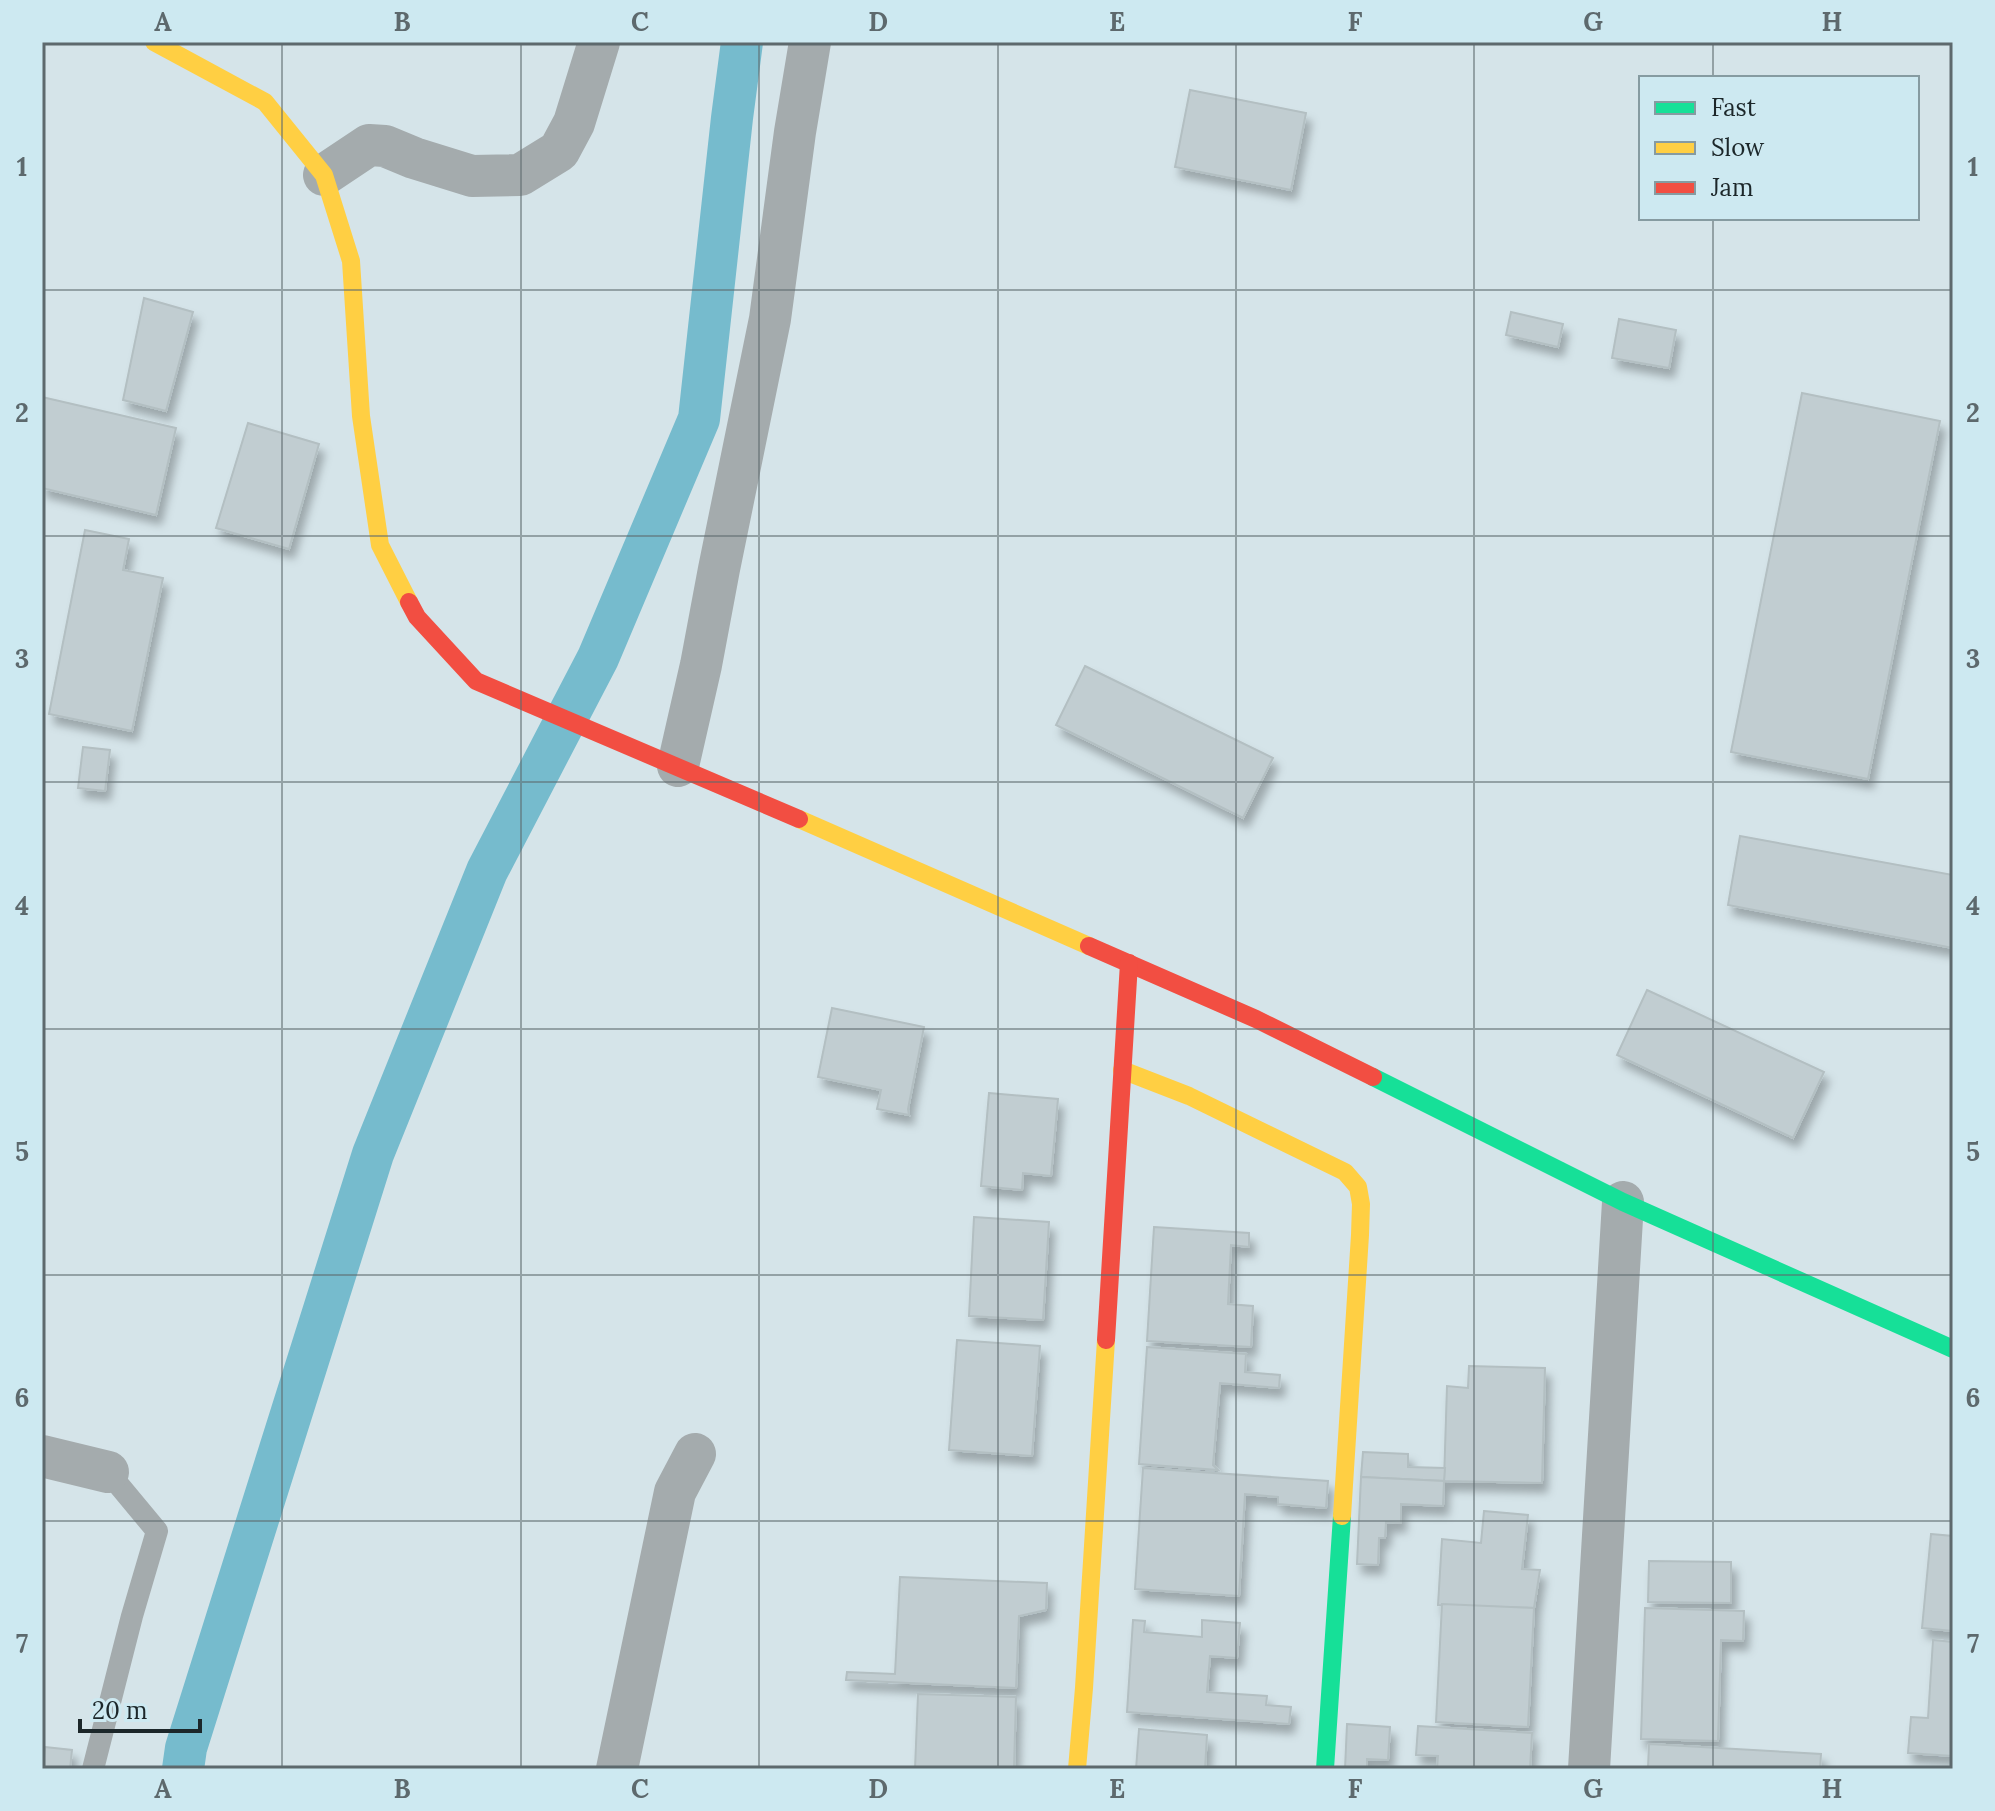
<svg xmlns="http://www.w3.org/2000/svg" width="1995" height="1811" viewBox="0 0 1995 1811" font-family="Lora,serif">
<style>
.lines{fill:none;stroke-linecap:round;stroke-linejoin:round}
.canal{stroke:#76bbcd;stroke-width:42}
.building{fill:#c1cdd1;stroke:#b3bfc2;stroke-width:2;filter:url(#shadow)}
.lane{stroke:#a4abad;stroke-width:22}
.street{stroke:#a4abad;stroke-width:42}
.fast{stroke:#16e098;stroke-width:18}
.slow{stroke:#ffcf43;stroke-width:18}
.jam{stroke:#f24e42;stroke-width:18}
.grid{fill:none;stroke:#5d696d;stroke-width:2;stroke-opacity:0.55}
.neatline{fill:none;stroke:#5d696d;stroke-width:3}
.grid-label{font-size:26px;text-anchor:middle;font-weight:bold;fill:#5d696d}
</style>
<defs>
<filter id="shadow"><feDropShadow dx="5" dy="9" stdDeviation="4" flood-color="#0004"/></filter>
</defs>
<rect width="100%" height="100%" fill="#d5e4e9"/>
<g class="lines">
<!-- canal -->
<polyline class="canal" points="183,1769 186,1748 373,1154 487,871 598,658 699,419 732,118 742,42"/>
</g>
<!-- building -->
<g class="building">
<polygon points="1190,90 1306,113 1291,190 1175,167"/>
<polygon points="144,298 193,312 166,411 123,400"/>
<polygon points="1511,312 1563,324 1558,347 1506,335"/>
<polygon points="1619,319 1676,330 1669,368 1612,358"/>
<polygon points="1802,393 1940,421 1868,779 1731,752"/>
<polygon points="42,397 176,428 156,515 42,488"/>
<polygon points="248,423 319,444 289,549 216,528"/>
<polygon points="85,530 129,539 123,570 163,578 132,731 49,714"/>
<polygon points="1085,666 1273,758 1243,818 1056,725"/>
<polygon points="83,747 110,750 105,791 78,788"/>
<polygon points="1740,836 1953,875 1953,948 1728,905"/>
<polygon points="1647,990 1824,1072 1793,1138 1617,1055"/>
<polygon points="832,1008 924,1027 908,1109 909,1115 877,1109 881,1090 818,1077"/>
<polygon points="989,1093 1058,1099 1051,1176 1023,1173 1022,1190 981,1186"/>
<polygon points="974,1217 1049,1222 1043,1320 969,1316"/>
<polygon points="1154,1227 1249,1233 1249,1247 1231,1245 1228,1304 1253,1306 1251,1347 1147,1341"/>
<polygon points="957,1340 1040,1346 1032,1456 949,1450"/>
<polygon points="1147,1347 1246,1354 1245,1372 1280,1375 1279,1388 1220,1383 1213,1465 1218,1470 1139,1464"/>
<polygon points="1469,1366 1545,1368 1542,1483 1444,1481 1447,1386 1468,1388"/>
<polygon points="1363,1452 1408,1454 1408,1467 1445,1468 1444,1481 1361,1477"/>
<polygon points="1143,1468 1328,1481 1326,1508 1278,1504 1278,1497 1245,1494 1239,1596 1135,1589"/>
<polygon points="1361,1477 1444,1481 1443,1506 1401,1504 1401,1523 1386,1522 1385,1538 1379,1538 1378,1565 1357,1564"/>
<polygon points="1484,1511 1528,1515 1522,1569 1540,1570 1534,1608 1438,1605 1442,1539 1481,1543"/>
<polygon points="1931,1534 1953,1536 1953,1631 1922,1628"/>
<polygon points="1649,1561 1731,1562 1731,1603 1648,1602"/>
<polygon points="900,1577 1047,1583 1046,1610 1019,1616 1016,1688 846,1680 847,1672 895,1674"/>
<polygon points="1442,1604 1534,1608 1528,1727 1436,1722"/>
<polygon points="1645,1608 1744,1611 1743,1641 1721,1640 1718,1741 1641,1739"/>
<polygon points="1133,1620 1145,1621 1144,1632 1202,1637 1202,1620 1240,1623 1237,1658 1210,1656 1207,1692 1267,1696 1266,1705 1291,1707 1289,1724 1127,1712"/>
<polygon points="1933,1640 1953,1642 1953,1756 1908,1753 1911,1717 1928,1718"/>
<polygon points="918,1694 1016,1697 1014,1769 915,1769"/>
<polygon points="1347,1724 1390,1727 1388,1760 1367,1759 1367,1769 1345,1769"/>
<polygon points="1418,1726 1532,1733 1530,1769 1437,1769 1438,1756 1416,1755"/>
<polygon points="1139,1729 1207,1735 1205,1769 1136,1769"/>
<polygon points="1649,1744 1821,1754 1820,1769 1648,1768"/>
<polygon points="45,1747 72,1750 70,1769 43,1769"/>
</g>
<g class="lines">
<!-- lane -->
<polyline class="lane" points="93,1769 132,1616 157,1531 108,1472"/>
<!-- street -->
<g class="street">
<polyline points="324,175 369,145 385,146 414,158 472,176 520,175 559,151 574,123 599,42"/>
<polyline points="678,766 701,665 719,569 770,319 795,132 810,42"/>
<polyline points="42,1456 108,1472"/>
<polyline points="617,1769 675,1492 695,1454"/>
<polyline points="1589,1769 1623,1202"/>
</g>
<!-- fast -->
<g class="fast">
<polyline points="1373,1077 1623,1202 1953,1349"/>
<polyline points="1325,1769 1342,1516"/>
</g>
<!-- slow -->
<g class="slow">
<polyline points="154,42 265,102 324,175 351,261 361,416 380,545 409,602"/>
<polyline points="799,819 1089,946"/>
<polyline points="1122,1070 1189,1096 1345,1172 1358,1187 1361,1204 1360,1235 1342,1516"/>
<polyline points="1077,1769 1084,1688 1106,1340"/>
</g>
<!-- jam -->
<g class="jam">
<polyline points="409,602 417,617 476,681 799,819"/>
<polyline points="1089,946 1256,1019 1373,1077"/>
<polyline points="1106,1340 1129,963"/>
</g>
</g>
<!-- grid -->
<path class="grid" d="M282,42V1769M521,42V1769M759,42V1769M998,42V1769M1236,42V1769M1474,42V1769M1713,42V78M1713,218V1769M42,290H1953M42,536H1953M42,782H1953M42,1029H1953M42,1275H1953M42,1521H1953"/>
<!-- border -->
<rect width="1995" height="1811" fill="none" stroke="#cde9f1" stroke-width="88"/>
<!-- legend -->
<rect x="1639" y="76" width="280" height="144" fill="#cde9f1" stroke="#869ba1" stroke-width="2"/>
<rect x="1655" y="102" width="40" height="12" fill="#16e098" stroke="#869ba1" stroke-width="2"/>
<text x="1711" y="116" font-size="24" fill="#1c272a">Fast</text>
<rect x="1655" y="142" width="40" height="12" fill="#ffcf43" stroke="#869ba1" stroke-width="2"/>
<text x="1711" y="156" font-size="24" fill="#1c272a">Slow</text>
<rect x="1655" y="182" width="40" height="12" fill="#f24e42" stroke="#869ba1" stroke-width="2"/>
<text x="1711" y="196" font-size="24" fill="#1c272a">Jam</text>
<!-- scale -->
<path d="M80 1719v12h120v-12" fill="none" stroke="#1c272a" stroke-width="4"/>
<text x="92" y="1719" font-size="24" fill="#1c272a" stroke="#cde9f1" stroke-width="6" paint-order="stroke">20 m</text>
<rect x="44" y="44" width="1907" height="1723" class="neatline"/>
<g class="grid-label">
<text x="163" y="31">A</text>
<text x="402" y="31">B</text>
<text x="640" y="31">C</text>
<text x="878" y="31">D</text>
<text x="1117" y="31">E</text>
<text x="1355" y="31">F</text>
<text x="1593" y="31">G</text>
<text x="1832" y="31">H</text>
<text x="22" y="176">1</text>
<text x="1973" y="176">1</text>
<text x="22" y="422">2</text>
<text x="1973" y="422">2</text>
<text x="22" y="668">3</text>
<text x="1973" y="668">3</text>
<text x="22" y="915">4</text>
<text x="1973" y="915">4</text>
<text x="22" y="1161">5</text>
<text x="1973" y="1161">5</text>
<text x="22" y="1407">6</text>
<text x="1973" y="1407">6</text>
<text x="22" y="1653">7</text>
<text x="1973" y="1653">7</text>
<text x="163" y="1798">A</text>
<text x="402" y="1798">B</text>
<text x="640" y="1798">C</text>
<text x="878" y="1798">D</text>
<text x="1117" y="1798">E</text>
<text x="1355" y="1798">F</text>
<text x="1593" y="1798">G</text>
<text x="1832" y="1798">H</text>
</g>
</svg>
